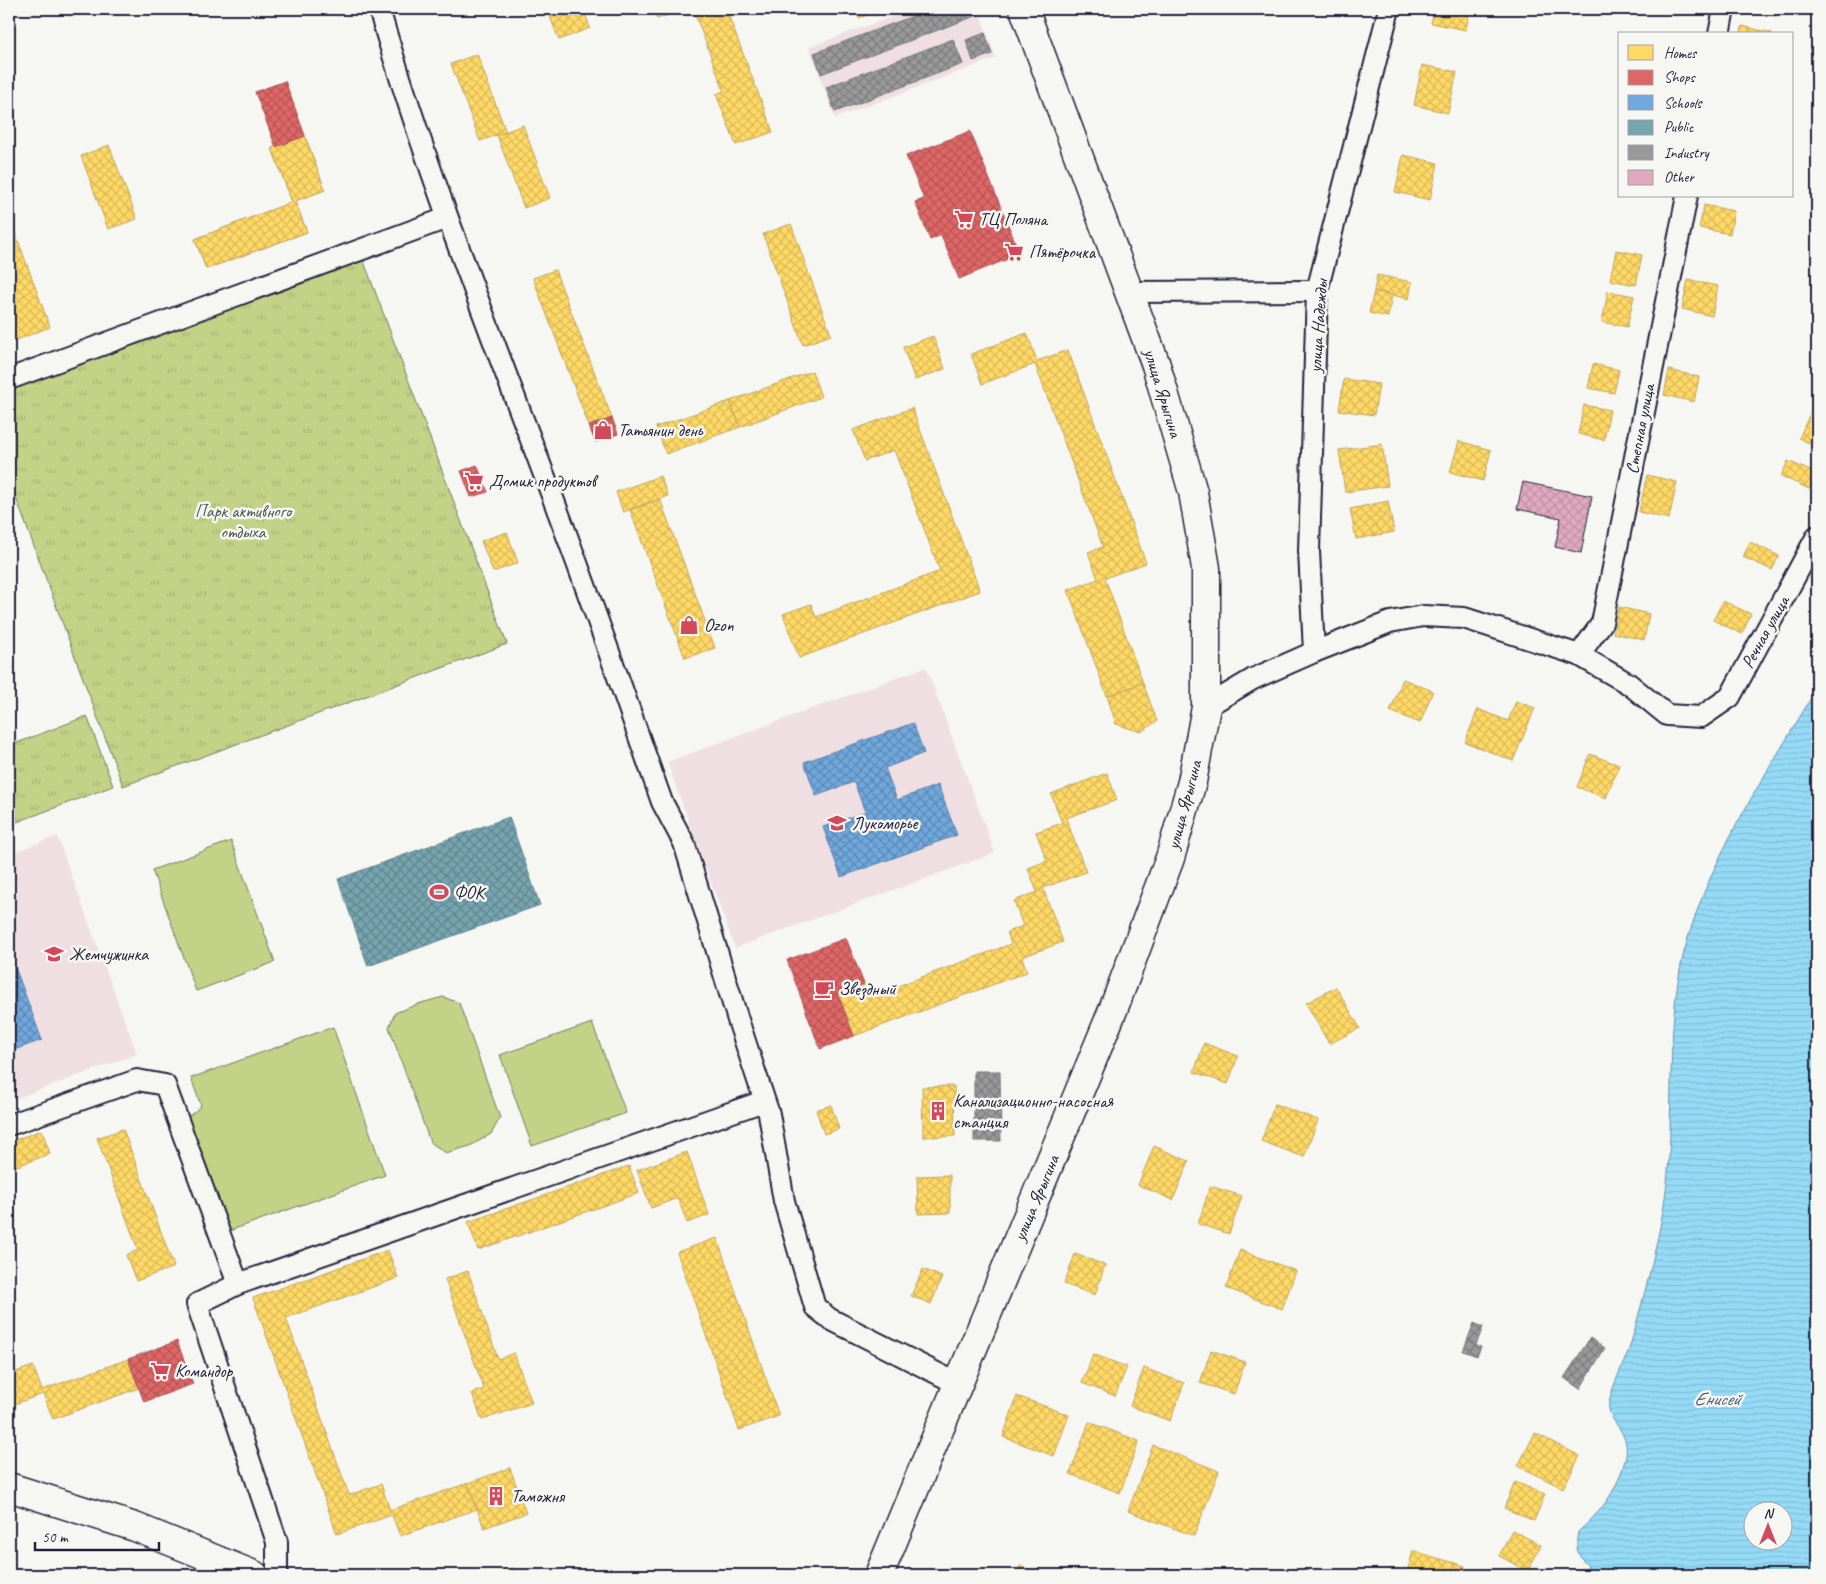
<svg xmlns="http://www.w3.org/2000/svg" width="1826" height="1584" viewBox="0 0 1826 1584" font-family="Caveat,sans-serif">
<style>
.built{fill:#efdfe2}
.grass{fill:#c3d286;stroke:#727a60}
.park{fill:url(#park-tufts);stroke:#727a60}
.water{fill:url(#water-rules);stroke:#6791ac;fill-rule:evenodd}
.homes{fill:url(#homes-cross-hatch);stroke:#bda259}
.shops{fill:url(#shops-cross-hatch);stroke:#a75259}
.schools{fill:url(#schools-cross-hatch);stroke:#5880ac}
.public{fill:url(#public-cross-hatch);stroke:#5d7e8c}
.industry{fill:url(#industry-cross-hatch);stroke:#75757d}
.building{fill:url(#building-cross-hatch);stroke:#22223b}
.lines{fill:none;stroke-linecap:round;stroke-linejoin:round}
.street-casing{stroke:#22223b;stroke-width:24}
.secondary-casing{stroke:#22223b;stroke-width:31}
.street{stroke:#f6f6f2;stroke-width:20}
.secondary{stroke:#f6f6f2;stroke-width:28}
.labels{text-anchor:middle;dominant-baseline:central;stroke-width:5;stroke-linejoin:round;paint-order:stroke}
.poi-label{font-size:18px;fill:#22223b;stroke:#f6f6f2;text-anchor:start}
.street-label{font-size:18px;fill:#22223b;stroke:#f6f6f2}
.park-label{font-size:18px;fill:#525752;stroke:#f6f6f2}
.water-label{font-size:19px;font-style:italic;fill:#445a73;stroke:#f6f6f2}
</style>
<defs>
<pattern id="park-tufts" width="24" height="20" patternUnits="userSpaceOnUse" patternTransform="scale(1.25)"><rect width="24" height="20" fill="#c3d286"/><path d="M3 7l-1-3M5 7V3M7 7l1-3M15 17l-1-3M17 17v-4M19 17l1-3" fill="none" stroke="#a7b475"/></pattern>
<pattern id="water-rules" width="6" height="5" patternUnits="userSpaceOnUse" patternTransform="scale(1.25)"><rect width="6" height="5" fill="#95dbf7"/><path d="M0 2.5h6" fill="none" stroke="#80bcd5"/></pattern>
<pattern id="homes-cross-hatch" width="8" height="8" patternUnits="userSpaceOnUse" patternTransform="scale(1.25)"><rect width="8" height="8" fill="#ffd966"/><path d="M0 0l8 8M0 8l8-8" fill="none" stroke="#daba59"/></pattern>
<pattern id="shops-cross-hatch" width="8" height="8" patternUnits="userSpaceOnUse" patternTransform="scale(1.25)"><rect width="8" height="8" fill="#e06666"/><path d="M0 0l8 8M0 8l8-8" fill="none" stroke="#b55455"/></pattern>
<pattern id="schools-cross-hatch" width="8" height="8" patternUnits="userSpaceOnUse" patternTransform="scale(1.25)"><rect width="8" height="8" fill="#6fa8dc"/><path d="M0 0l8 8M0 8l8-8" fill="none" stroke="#5b88b4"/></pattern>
<pattern id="public-cross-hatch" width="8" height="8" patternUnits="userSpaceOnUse" patternTransform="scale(1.25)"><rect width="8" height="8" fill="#76a5af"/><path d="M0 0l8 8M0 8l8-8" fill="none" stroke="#608690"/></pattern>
<pattern id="industry-cross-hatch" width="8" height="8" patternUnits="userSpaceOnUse" patternTransform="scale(1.25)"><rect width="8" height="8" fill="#999"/><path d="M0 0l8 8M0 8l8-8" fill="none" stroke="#7c7c7e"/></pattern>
<pattern id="building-cross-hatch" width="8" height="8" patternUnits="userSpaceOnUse" patternTransform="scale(1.25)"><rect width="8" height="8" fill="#e0a9be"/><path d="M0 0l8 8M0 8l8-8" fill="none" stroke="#c091a4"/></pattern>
</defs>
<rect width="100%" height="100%" fill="#f6f6f2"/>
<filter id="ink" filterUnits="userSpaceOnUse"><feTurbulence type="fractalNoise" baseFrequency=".02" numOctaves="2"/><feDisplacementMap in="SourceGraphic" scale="10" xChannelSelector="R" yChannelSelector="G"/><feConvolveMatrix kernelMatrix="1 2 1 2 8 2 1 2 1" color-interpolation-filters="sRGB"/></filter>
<g filter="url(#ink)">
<!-- built -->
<g class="built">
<polygon points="913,9 978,9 996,58 835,118 809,47"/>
<polygon points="926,667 995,853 735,948 667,762"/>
<polygon points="57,836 137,1054 9,1101 9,854"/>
</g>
<!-- grass -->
<g class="grass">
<polygon points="231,841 275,962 196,991 152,870"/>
<polygon points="443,997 459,1003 500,1118 491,1134 470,1146 446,1153 430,1142 389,1027 395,1013 421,1003"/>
<polygon points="592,1023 626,1113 532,1146 500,1055"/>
<polygon points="333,1027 385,1175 229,1231 188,1117 201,1106 191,1078"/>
</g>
<!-- park -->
<g class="park">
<polygon points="363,259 507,644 123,786 9,479 9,390"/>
<polygon points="87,716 113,786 9,825 9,746"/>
</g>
<!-- water -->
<path class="water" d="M1817,688V1575H1584L1588,1566C1577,1555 1575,1548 1578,1532C1598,1514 1614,1496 1622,1470C1626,1458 1629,1448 1623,1435C1618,1424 1607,1416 1609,1403C1613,1382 1625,1363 1631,1343C1645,1292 1661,1235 1667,1183C1675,1103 1664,1015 1688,938C1715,847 1770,769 1817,688ZM1754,1512H1784V1542H1754Z"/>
<!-- homes -->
<g class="homes">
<polygon points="547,9 597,9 585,13 590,28 559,40"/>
<polygon points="653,9 684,9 657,19"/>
<polygon points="693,9 726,9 773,132 736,145 716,94 724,91"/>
<polygon points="856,9 883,9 859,18"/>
<polygon points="1434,9 1470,9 1466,30 1431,23"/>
<polygon points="1746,9 1777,9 1776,16"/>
<polygon points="1742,26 1772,33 1772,34 1741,34"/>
<polygon points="477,54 506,132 480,141 451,64"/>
<polygon points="1422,65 1457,72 1448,113 1414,105"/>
<polygon points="285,81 325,190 295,201 307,232 206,269 195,239 292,202 272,148 276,147 255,92"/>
<polygon points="523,125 550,198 524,208 497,135"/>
<polygon points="305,136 325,190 295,201 307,232 206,269 195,239 292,202 272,148"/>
<polygon points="109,145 137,219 108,229 81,156"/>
<polygon points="1403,155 1438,163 1430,200 1395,192"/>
<polygon points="1704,205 1734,211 1730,234 1699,228"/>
<polygon points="9,216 50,327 9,343"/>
<polygon points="791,224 831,335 803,345 763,234"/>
<polygon points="1616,250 1642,255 1636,285 1610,280"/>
<polygon points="555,270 612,418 589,426 533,278"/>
<polygon points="1377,275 1412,282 1409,299 1374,291"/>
<polygon points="1688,280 1718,286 1712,316 1682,309"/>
<polygon points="1374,291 1392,295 1388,317 1369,313"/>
<polygon points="1608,291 1634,296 1627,327 1602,322"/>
<polygon points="1027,333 1037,361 1068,350 1146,563 1105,578 1143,683 1107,696 1068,590 1098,579 1088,552 1103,547 1035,364 982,384 971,354"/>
<polygon points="933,336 945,369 915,380 903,347"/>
<polygon points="1593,364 1619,370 1614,393 1588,388"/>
<polygon points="1669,370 1699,377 1694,402 1664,395"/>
<polygon points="812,371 821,397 740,427 730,401"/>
<polygon points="1344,379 1379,384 1374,415 1339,410"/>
<polygon points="730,401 740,427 666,454 656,427"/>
<polygon points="1584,405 1610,410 1604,440 1578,434"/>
<polygon points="912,408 980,591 799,658 783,614 811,604 816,617 940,571 894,450 865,461 853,430"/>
<polygon points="1811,411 1817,414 1817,447 1799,438"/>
<polygon points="1459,441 1491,450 1483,481 1450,472"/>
<polygon points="1382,444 1388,486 1345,492 1339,450"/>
<polygon points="1788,461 1817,474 1809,489 1781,476"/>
<polygon points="1647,475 1677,482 1669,519 1639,512"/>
<polygon points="660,476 668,496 623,512 616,492"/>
<polygon points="660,499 715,648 685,658 630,510"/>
<polygon points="1388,501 1394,532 1356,539 1350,509"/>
<polygon points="507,532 518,563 493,572 481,541"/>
<polygon points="1750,542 1779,556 1772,570 1743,557"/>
<polygon points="1723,601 1751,614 1742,634 1713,620"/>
<polygon points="1619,607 1649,614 1644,640 1613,633"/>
<polygon points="1403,679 1433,691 1420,723 1390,711"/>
<polygon points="1143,683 1157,721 1141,732 1116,724 1107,696"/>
<polygon points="1516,701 1535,708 1513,761 1465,742 1478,709 1508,721"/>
<polygon points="1590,754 1619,765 1606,798 1577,787"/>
<polygon points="1107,773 1117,800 1066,818 1086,872 1043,888 1063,942 1022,957 1027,972 854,1036 838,994 864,984 868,997 1011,944 1007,932 1023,926 1014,901 1037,892 1028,868 1047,861 1036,832 1062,823 1051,794"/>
<polygon points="1336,987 1360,1028 1329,1044 1306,1003"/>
<polygon points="1204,1043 1238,1056 1228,1084 1194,1072"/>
<polygon points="954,1086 955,1136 923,1137 922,1087"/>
<polygon points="1275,1104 1318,1120 1304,1157 1261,1141"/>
<polygon points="831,1105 839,1129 824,1134 816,1110"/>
<polygon points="123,1129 174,1267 136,1281 126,1255 138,1250 97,1138"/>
<polygon points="42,1130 50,1154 9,1169 9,1142"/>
<polygon points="1154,1146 1189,1161 1173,1200 1138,1185"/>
<polygon points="687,1152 709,1215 687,1223 678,1198 651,1208 637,1170"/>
<polygon points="629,1166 639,1193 478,1250 468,1222"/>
<polygon points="950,1175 950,1213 918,1214 917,1176"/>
<polygon points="1210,1186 1242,1196 1229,1234 1198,1224"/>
<polygon points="717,1238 779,1416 739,1430 677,1252"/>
<polygon points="388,1250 398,1278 286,1318 349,1495 381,1484 390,1510 468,1483 477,1509 400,1536 392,1515 337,1534 253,1298"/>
<polygon points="1240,1250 1296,1271 1282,1309 1226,1288"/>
<polygon points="1075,1254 1105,1265 1095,1295 1064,1284"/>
<polygon points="923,1269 942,1277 931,1304 911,1296"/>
<polygon points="468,1271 498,1359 514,1353 532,1403 482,1420 472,1393 484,1389 445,1279"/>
<polygon points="1211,1350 1245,1362 1234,1394 1200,1383"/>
<polygon points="1093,1354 1127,1367 1115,1396 1082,1383"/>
<polygon points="128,1359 139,1388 53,1419 43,1394 9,1406 9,1360 13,1373 33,1366 42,1390"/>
<polygon points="1144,1368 1184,1383 1170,1421 1130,1406"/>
<polygon points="1017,1396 1069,1415 1054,1456 1003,1437"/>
<polygon points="1089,1422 1139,1441 1120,1493 1070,1474"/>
<polygon points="1535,1433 1580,1456 1563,1488 1518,1466"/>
<polygon points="1153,1445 1219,1471 1194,1536 1128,1511"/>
<polygon points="510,1468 526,1513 484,1528 468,1483"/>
<polygon points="1515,1482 1545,1494 1534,1521 1504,1508"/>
<polygon points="1512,1530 1541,1545 1528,1571 1499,1556"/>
<polygon points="1413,1551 1465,1566 1462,1575 1406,1575"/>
<polygon points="1020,1566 1041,1575 1016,1575"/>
<polygon points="513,1568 515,1575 488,1575"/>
</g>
<!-- shops -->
<g class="shops">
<polygon points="285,81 305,136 276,147 255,92"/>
<polygon points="970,131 1020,254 959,279 941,235 930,240 915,202 924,199 906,156"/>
<polygon points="612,418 618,434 595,442 589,426"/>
<polygon points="477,465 488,492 471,497 461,471"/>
<polygon points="846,938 864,984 838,994 854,1036 820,1049 787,960"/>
<polygon points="177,1341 193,1384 144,1402 128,1359"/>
</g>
<!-- schools -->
<g class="schools">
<polygon points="913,723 924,753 885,768 897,800 938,785 957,835 841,877 823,827 865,812 854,782 816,796 804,762"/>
<polygon points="11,956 42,1040 14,1050 9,1036 9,957"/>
</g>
<!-- public -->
<polygon class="public" points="509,817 540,905 368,966 338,879"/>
<!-- industry -->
<g class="industry">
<polygon points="932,9 976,9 978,15 821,74 814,53"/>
<polygon points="985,33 992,54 973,61 966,40"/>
<polygon points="953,39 963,64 835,112 826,87"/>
<polygon points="974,1071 1000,1071 1001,1141 974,1141"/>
<polygon points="1474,1323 1483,1327 1476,1345 1481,1347 1477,1356 1463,1351"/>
<polygon points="1590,1338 1605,1348 1580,1389 1564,1378"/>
</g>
<!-- building -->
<polygon class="building" points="1523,482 1592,496 1581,553 1555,547 1561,518 1517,509"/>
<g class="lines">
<!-- street casing -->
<g class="street-casing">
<g id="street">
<path d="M379,9C425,166 485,318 543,472C585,581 623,692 662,802L684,843L738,1020L769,1114L784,1201L815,1307L830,1319L958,1384"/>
<polyline points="1719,34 1724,9"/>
<polyline points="1128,292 1317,291"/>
<polyline points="9,379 447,218"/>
<polyline points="1314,652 1309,551 1317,291 1389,9"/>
<polyline points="1579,655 1602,623 1687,196"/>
<polyline points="1206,707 1253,679 1314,652 1390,622 1423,616 1464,618 1579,655 1629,684 1667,715 1701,717 1730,697 1817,536"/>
<polyline points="9,1125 137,1080 165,1085 238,1284 197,1304 277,1542 277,1575"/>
<polyline points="238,1284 764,1101"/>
</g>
</g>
<!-- secondary casing -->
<g class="secondary-casing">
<g id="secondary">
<polyline points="9,1487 135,1527 254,1575"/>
<polyline points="879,1575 1113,1010 1170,858 1192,782 1206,707 1206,568 1193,492 1156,365 1024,9"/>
</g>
</g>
<!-- street -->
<use href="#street" class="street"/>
<!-- secondary -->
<use href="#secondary" class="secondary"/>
</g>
</g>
<!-- icons -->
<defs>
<g id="supermarket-bare" transform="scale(1.5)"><path d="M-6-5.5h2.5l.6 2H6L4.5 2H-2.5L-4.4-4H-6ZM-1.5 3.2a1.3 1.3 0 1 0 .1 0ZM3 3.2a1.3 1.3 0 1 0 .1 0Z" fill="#d1495b" stroke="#f6f6f2" stroke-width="2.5" paint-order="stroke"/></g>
<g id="shop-bare" transform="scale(1.5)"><path d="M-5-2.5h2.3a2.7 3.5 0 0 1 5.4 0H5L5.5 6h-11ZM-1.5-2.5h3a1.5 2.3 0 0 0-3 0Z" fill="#d1495b" stroke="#f6f6f2" stroke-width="2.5" paint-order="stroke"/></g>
<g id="school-bare" transform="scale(1.5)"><path d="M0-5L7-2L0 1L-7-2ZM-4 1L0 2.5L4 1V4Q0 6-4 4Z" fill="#d1495b" stroke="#f6f6f2" stroke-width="2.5" paint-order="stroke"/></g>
<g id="stadium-bare" transform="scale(1.5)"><path d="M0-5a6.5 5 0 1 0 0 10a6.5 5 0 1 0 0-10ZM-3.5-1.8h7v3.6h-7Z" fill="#d1495b" stroke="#f6f6f2" stroke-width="2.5" paint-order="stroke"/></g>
<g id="cafe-bare" transform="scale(1.5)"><path d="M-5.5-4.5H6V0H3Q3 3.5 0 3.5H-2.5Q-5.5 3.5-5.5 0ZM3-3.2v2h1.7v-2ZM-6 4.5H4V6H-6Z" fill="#d1495b" stroke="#f6f6f2" stroke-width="2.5" paint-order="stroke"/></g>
<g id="building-bare" transform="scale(1.5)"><path d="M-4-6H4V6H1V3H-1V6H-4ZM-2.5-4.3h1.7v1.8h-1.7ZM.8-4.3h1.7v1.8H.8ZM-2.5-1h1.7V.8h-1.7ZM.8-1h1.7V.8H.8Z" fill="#d1495b" stroke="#f6f6f2" stroke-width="2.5" paint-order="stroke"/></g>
</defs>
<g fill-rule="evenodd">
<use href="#supermarket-bare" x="964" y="219"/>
<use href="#supermarket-bare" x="1014" y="252"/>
<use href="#shop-bare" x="603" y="430"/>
<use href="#supermarket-bare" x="474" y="481"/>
<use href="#shop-bare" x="689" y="625"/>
<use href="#school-bare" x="837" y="823"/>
<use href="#stadium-bare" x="439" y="892"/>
<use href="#school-bare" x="54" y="954"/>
<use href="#cafe-bare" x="824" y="989"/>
<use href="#building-bare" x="938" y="1111"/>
<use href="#supermarket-bare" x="160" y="1371"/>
<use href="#building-bare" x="496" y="1496"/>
</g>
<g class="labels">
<!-- poi labels -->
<g class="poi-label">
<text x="979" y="219">ТЦ Поляна</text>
<text x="1029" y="252">Пятёрочка</text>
<text x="618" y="430">Татьянин день</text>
<text x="489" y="481">Домик продуктов</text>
<text x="704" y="625">Ozon</text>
<text x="852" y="823">Лукоморье</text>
<text x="454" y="892">ФОК</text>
<text x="69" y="954">Жемчужинка</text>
<text x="839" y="989">Звездный</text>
<text x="953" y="1101">Канализационно-насосная<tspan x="953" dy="21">станция</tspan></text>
<text x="175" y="1371">Командор</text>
<text x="511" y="1496">Таможня</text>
</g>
<!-- street labels -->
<g class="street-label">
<text transform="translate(1318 326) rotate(-86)">улица Надежды</text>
<text transform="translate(1163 393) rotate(73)">улица Ярыгина</text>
<text transform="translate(1640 429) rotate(-79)">Степная улица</text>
<text transform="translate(1765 632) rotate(-61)">Речная улица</text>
<text transform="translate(1184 805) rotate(-75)">улица Ярыгина</text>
<text transform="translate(1036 1198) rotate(-67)">улица Ярыгина</text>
</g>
<!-- park labels -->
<g class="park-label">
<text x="243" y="511">Парк активного<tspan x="243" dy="21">отдыха</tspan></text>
</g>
<!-- water labels -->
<g class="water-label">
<text x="1717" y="1399">Енисей</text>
</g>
</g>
<!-- margin -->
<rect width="1826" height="1584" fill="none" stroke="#f6f6f2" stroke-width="30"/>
<rect x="15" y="15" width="1796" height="1554" fill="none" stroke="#22223b" stroke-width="2" filter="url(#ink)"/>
<!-- legend -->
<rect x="1618" y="32" width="175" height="165" fill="#f6f6f2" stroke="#a1a1a9"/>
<rect x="1628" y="45" width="25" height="15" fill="#ffd966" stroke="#a1a1a9"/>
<text x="1664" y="58" font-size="15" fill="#22223b">Homes</text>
<rect x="1628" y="70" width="25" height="15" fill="#e06666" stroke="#a1a1a9"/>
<text x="1664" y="82" font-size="15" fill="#22223b">Shops</text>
<rect x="1628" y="95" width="25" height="15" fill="#6fa8dc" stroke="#a1a1a9"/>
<text x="1664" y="108" font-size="15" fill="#22223b">Schools</text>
<rect x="1628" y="120" width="25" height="15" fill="#76a5af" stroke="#a1a1a9"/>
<text x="1664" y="132" font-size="15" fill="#22223b">Public</text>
<rect x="1628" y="145" width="25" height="15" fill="#999999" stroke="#a1a1a9"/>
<text x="1664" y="158" font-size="15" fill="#22223b">Industry</text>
<rect x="1628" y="170" width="25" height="15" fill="#e0a9be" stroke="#a1a1a9"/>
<text x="1664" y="182" font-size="15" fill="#22223b">Other</text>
<!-- north arrow -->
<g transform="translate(1768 1526)"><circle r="24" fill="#f6f6f2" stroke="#a1a1a9"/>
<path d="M0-4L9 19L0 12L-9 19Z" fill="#d1495b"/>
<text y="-8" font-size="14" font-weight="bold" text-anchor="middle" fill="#22223b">N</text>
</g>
<!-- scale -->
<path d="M35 1542v8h124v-8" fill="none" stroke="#22223b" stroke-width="2.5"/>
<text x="42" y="1542" font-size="15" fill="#22223b" stroke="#f6f6f2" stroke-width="4" paint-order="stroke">50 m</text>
</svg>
